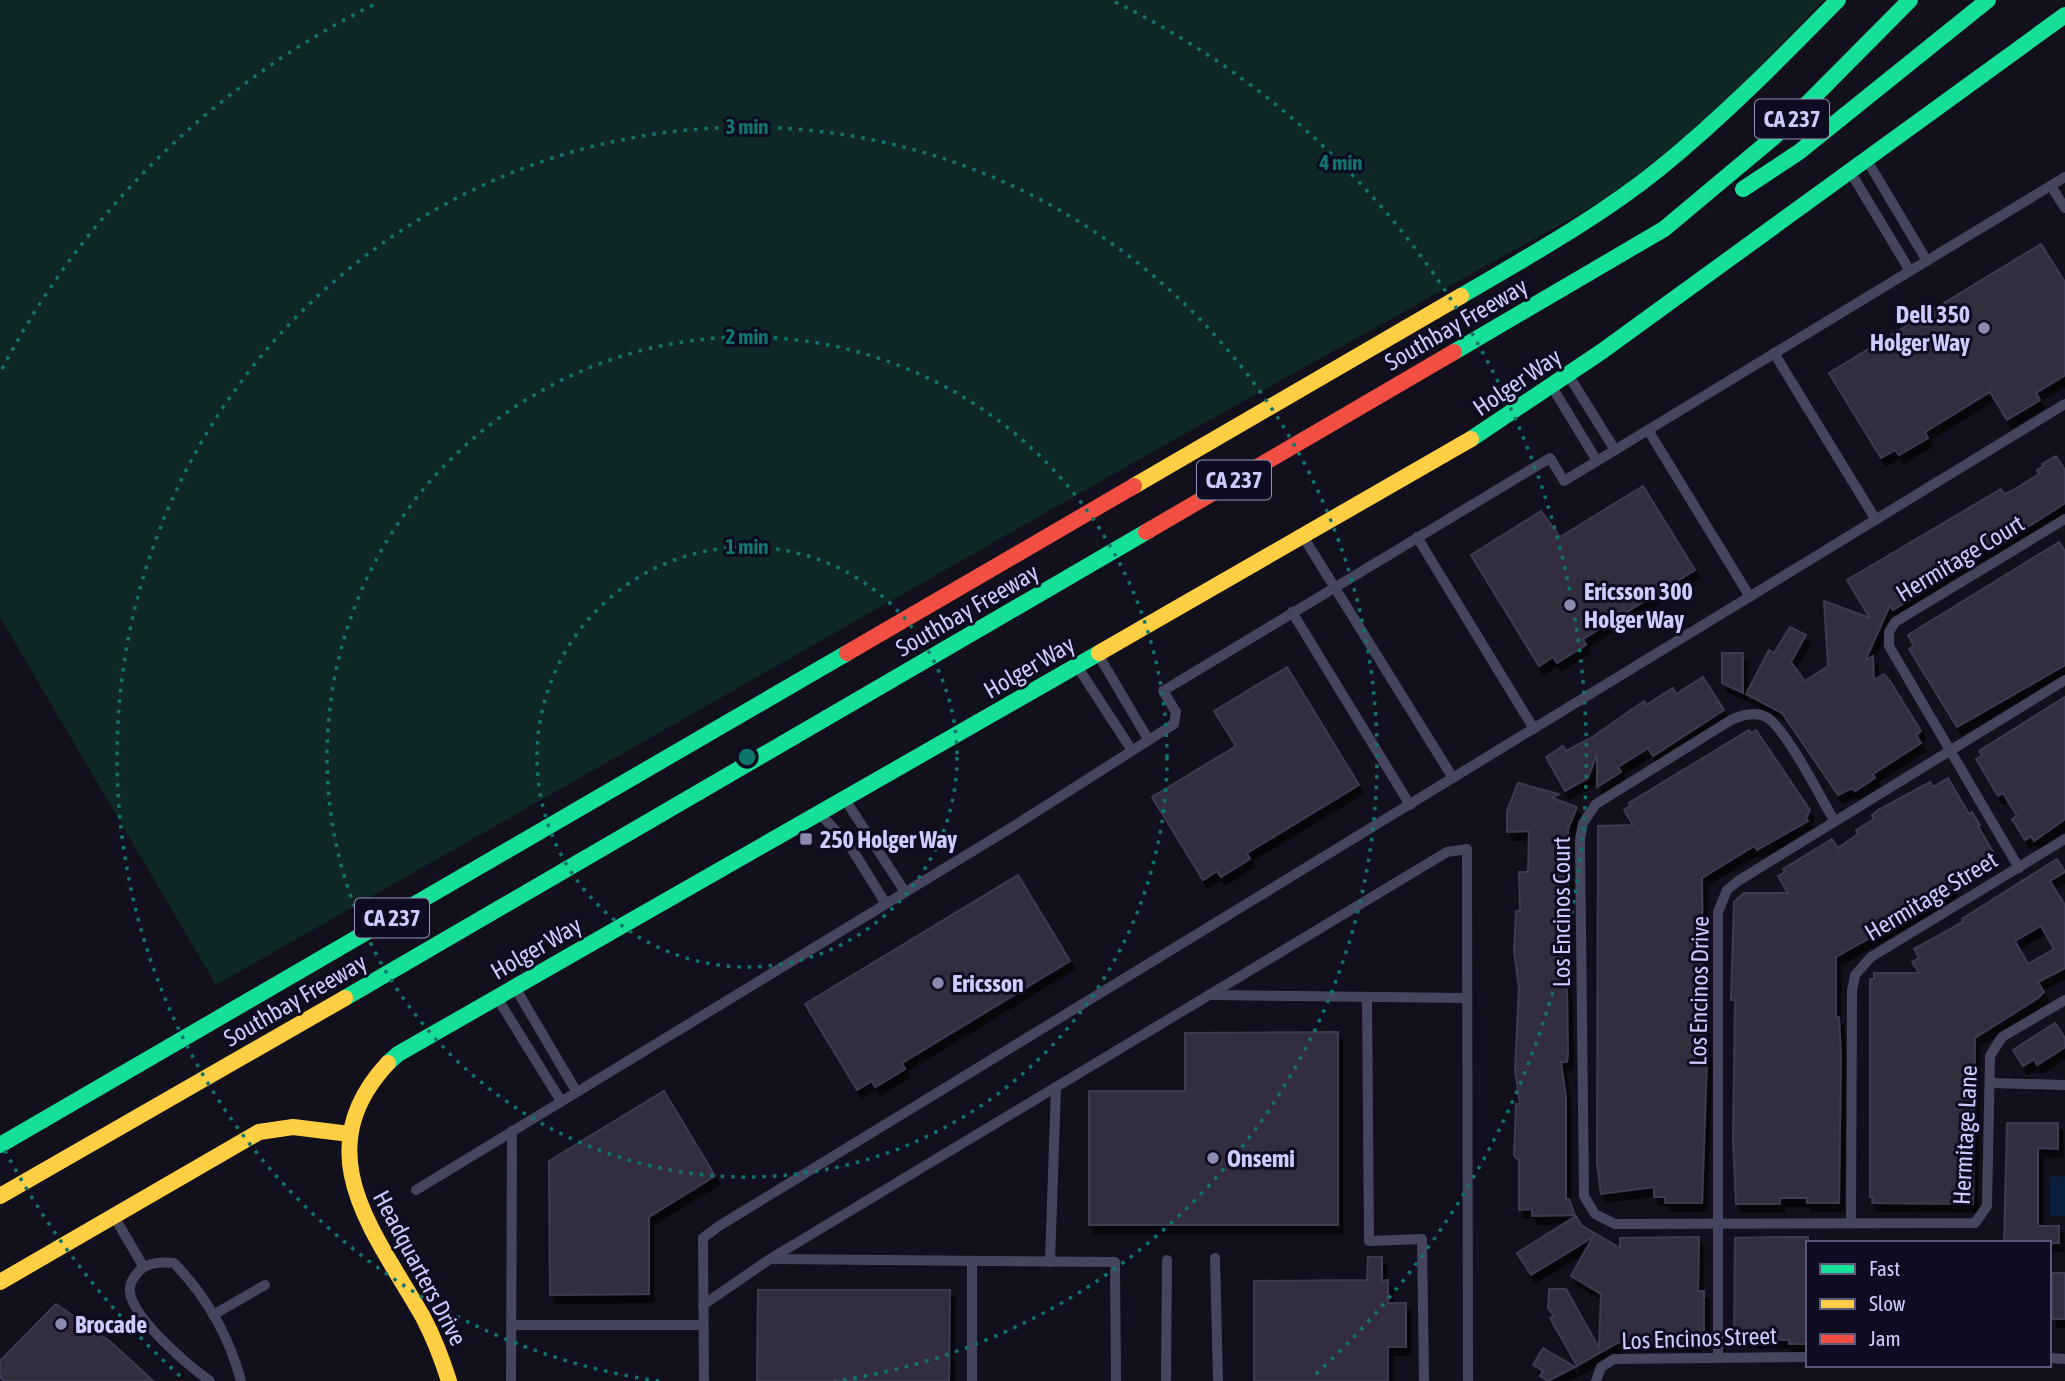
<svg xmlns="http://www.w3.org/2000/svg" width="2065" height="1381" viewBox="0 0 2065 1381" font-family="'Asap Condensed',sans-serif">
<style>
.green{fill:#0f2726}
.water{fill:#0a1f3f}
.building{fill:#302e3e;stroke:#3d3a50;stroke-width:2;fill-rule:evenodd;filter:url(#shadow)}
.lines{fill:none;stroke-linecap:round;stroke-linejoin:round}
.lane{stroke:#45455d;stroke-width:10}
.fast{stroke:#16e098;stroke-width:16}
.slow{stroke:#ffcf43;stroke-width:16}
.jam{stroke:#f24e42;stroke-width:16}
.ring{fill:none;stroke:#0f766e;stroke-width:3.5;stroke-dasharray:3.5 7}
.poi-dot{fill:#8c8ab0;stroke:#0e0c20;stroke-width:2.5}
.labels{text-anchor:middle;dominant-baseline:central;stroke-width:6;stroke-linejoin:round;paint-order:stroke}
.shield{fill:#0e0c20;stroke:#9492bc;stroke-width:2}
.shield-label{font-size:23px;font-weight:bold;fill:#cecbff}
.poi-label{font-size:24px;font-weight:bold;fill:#cecbff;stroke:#0e0c20;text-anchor:start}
.street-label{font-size:24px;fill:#cecbff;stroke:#0e0c20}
.centre{fill:#0f766e;stroke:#0e0c20;stroke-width:3.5}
.ring-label{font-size:21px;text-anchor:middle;font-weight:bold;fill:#0f766e;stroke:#0e0c20;stroke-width:6;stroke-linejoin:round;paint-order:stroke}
</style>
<defs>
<filter id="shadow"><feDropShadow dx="4.5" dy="8" stdDeviation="0" flood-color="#0009"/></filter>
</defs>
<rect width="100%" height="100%" fill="#12101c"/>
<!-- green -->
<polygon class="green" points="0,0 1824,0 1658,170 1147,455 216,985 0,617"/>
<!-- water -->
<polygon class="water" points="2065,1176 2065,1216 2050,1216 2050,1177"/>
<!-- building -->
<g class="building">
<polygon points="2041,244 2065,282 2065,375 2036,393 2040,400 2007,420 1990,392 1925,432 1928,438 1899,455 1895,450 1881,458 1829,373"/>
<polygon points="2056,456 2065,470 2065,503 1990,551 1988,547 1941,575 1943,578 1893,610 1890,605 1865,661 1873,656 1874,680 1884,674 1890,681 1921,731 1916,735 1921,743 1873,774 1875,778 1855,791 1852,788 1838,795 1782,713 1746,694 1769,650 1774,653 1790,627 1806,635 1791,662 1805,681 1828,666 1824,601 1870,618 1847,580 2001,489 2004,494 2012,491 2039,474 2037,470 2044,466 2042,464"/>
<polygon points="1643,486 1695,570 1583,639 1586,645 1557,663 1553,657 1539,666 1471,555 1541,511 1560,537"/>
<polygon points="2059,542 2065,551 2065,665 1957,727 1909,649 1914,646 1908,635"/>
<polygon points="1722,653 1743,653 1743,693 1722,683"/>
<polygon points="1287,667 1359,785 1247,853 1250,859 1221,877 1217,871 1203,880 1152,797 1236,746 1214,711"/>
<polygon points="1703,677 1724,710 1653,756 1648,748 1618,767 1621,772 1597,787 1597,754 1588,778 1565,791 1546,757 1563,746 1566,751 1591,738 1644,701 1646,705 1673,688 1676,694"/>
<polygon points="2065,697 2065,819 2034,841 2031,836 2025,840 2012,819 2017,816 2003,793 1998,796 1976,759 1982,756 1979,751"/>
<polygon points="1749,730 1751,733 1756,730 1810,810 1806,818 1808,821 1757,850 1754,846 1702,878 1703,1016 1707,1060 1702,1203 1665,1203 1665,1197 1654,1197 1654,1187 1601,1194 1597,1163 1598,826 1633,825 1624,810 1630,806 1629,803"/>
<polygon points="1948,778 1969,814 1972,812 1980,825 1978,826 1994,854 1990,857 1993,861 1977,870 1975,866 1949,881 1953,887 1938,899 1836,957 1836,1017 1839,1017 1841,1056 1839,1203 1807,1203 1807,1198 1780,1198 1780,1204 1736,1204 1733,1140 1735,1000 1731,1000 1734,902 1744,893 1788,893 1778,876 1785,872 1783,869 1832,839 1838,848 1858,834 1856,830 1874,819 1872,815 1878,810 1930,782 1933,787"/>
<polygon points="1518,783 1559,794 1552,798 1577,807 1568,829 1568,933 1559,933 1567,991 1568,1054 1567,1062 1561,1062 1566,1097 1566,1199 1569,1199 1575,1215 1532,1216 1532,1209 1519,1210 1519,1160 1514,1156 1516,1104 1520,1104 1515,1070 1519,988 1514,951 1516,911 1520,911 1519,872 1528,872 1529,831 1507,832 1507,811"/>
<path d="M2057,859L2065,872L2050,881L2065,905V968L2038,982L2044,992L2038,998L1975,1038L1973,1204L1872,1203L1873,1197H1870V979H1874V973H1919L1912,962L1919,958L1914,949L1963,922L1962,919ZM2041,926L2054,949L2028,964L2015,941Z"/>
<polygon points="1018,875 1070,961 902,1063 905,1069 875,1087 872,1081 857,1090 805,1004"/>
<polygon points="2055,1023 2065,1038 2065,1047 2037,1065 2034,1059 2023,1066 2013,1050"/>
<polygon points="1338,1032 1338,1225 1089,1225 1089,1091 1185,1091 1185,1033"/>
<polygon points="664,1091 715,1176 649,1217 649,1294 550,1295 549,1161"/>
<polygon points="2007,1123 2058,1123 2058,1149 2038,1148 2038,1226 2059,1226 2059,1243 2004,1243"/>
<polygon points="1576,1216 1581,1225 1620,1248 1620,1238 1699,1237 1698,1291 1704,1291 1704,1338 1696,1338 1696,1343 1619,1342 1577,1366 1550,1318 1554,1316 1548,1308 1549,1289 1566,1289 1599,1348 1601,1294 1571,1276 1593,1237 1531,1275 1517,1253"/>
<polygon points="1784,1237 1808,1237 1808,1344 1789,1344 1789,1340 1744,1339 1744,1334 1734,1334 1735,1238"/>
<polygon points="1368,1257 1382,1257 1382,1281 1388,1280 1388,1303 1406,1303 1406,1347 1388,1347 1388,1381 1254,1381 1254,1281 1367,1280"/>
<rect x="2052" y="1273" width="13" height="46"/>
<polygon points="758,1290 950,1290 949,1381 757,1381"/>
<polygon points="56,1304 112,1343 153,1381 4,1381 0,1377 0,1361"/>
<polygon points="1543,1348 1575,1367 1548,1381 1540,1376 1543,1371 1533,1365"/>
</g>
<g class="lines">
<!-- lane -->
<g class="lane">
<polyline points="1868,162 1927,261"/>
<polyline points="1851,173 1910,271"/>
<polyline points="2051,186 2065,208"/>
<polyline points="1774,353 1876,520"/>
<polyline points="1569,376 1615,450"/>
<polyline points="1552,387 1597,461"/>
<polyline points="1648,430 1750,597"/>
<polyline points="1417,537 1534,729"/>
<polyline points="1304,538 1453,778"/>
<polyline points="1292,612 1410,805"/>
<polyline points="1099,656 1148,739"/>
<polyline points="1077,666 1131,749"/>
<polyline points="846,801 905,892"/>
<polyline points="822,816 850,846 886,904"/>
<path d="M1834,820C1819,795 1789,734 1768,718C1757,711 1742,715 1731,720L1596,804L1583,823L1580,840L1584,1196L1595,1214L1615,1224L1975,1223L1987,1206L1990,1056L2002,1037L2065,1000"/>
<polyline points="2019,868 1889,646 1889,632 1895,622 2065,519"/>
<polyline points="516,989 576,1091"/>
<polyline points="1209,995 1467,998"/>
<polyline points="1367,997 1369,1241 1422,1239 1424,1381"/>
<polyline points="499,1001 561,1101"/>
<polyline points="1990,1083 2065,1085"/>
<polyline points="416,1190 1014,826 1174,724 1176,712 1163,691 1550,458 1564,481 2065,177"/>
<polyline points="115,1218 143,1266"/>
<polyline points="1851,1221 1852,991 1855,975 1871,957 2065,839"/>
<polyline points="1215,1258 1218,1381"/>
<polyline points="772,1259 1115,1262 1116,1381"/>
<polyline points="972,1261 972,1381"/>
<polyline points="1050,1262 1056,1087"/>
<polyline points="703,1305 770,1259 1447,852 1467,849 1468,1381"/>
<polyline points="213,1315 265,1285"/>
<polyline points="511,1325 703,1325"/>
<polyline points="1718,1356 1718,912 1727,890 1738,881 2065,680"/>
<polyline points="2049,1358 2065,1359"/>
<path d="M210,1381C189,1366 133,1319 130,1292C129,1283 133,1279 138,1272C147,1262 161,1262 174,1263C206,1296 229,1336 241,1381"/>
<polyline points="511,1381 512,1131"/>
<polyline points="704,1381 703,1238 719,1226 2065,404"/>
<polyline points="1166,1381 1167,1260"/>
<polyline points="1596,1381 1601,1367 1614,1359 1808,1357"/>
</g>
<!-- fast -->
<g class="fast">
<polyline points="1743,189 1799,152 1988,0"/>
<path d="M1461,296C1529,256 1598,218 1659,169C1723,117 1780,59 1838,0"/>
<polyline points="1454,352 1664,229 1774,137 1910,0"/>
<polyline points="1471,439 1601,352 2065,15"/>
<polyline points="345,998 1146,532"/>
<polyline points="388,1063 398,1054 1099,653"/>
<polyline points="0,1145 847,653"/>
</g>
<!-- slow -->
<g class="slow">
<polyline points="1134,486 1461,296"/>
<polyline points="1099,653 1471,439"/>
<path d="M388,1063C304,1153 376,1234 423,1317C434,1338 442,1359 449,1381"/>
<polyline points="0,1196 345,998"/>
<polyline points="0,1282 259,1132 293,1127 350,1134"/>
</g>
<!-- jam -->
<g class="jam">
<polyline points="1146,532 1454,352"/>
<polyline points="847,653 1134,486"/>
</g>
</g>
<!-- distance rings -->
<g class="ring">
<circle cx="747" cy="757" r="210"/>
<circle cx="747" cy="757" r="420"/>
<path d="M659 1381A630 630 0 1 1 835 1381"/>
<path d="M180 1376A840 840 0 0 1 2 1145M2 369A840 840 0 0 1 379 2M1115 2A840 840 0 0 1 1314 1376"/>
</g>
<!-- markers -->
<g class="poi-dot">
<circle cx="1984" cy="328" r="7"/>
<circle cx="1570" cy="605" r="7"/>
<rect x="799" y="832" width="14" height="14" rx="3.5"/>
<circle cx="938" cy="983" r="7"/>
<circle cx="1213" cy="1158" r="7"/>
<circle cx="61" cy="1324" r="7"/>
</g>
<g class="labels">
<!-- shield labels -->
<g class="shield">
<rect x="1755" y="99.5" width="74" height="39" rx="5"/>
<rect x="1197" y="460.5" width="74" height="39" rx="5"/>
<rect x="355" y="898.5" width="74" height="39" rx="5"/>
</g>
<g class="shield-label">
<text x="1792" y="119">CA 237</text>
<text x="1234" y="480">CA 237</text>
<text x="392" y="918">CA 237</text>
</g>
<!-- poi labels -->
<g class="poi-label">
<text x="1970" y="314" text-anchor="end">Dell 350<tspan x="1970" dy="28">Holger Way</tspan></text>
<text x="1584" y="591">Ericsson 300<tspan x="1584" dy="28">Holger Way</tspan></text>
<text x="820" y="839">250 Holger Way</text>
<text x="952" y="983">Ericsson</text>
<text x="1227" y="1158">Onsemi</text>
<text x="75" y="1324">Brocade</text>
</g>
<!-- street labels -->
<g class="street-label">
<text transform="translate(1456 324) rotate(-30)">Southbay Freeway</text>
<text transform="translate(1517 382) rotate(-34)">Holger Way</text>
<text transform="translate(1960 558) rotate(-31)">Hermitage Court</text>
<text transform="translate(967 610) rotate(-30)">Southbay Freeway</text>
<text transform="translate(1029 667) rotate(-30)">Holger Way</text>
<text transform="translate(1931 896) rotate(-31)">Hermitage Street</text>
<text transform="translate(1561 912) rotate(-90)">Los Encinos Court</text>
<text transform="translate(536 948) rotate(-30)">Holger Way</text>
<text transform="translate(1699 991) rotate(-89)">Los Encinos Drive</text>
<text transform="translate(295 1000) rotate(-30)">Southbay Freeway</text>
<text transform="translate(1965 1135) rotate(-87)">Hermitage Lane</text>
<text transform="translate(420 1268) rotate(62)">Headquarters Drive</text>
<text transform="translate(1699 1338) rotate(-2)">Los Encinos Street</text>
</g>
</g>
<circle cx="747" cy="757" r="10" class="centre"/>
<g class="ring-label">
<text x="747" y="134">3 min</text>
<text x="1341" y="170">4 min</text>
<text x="747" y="344">2 min</text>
<text x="747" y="554">1 min</text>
</g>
<!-- legend -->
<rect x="1806" y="1241" width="245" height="126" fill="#0e0c20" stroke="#5b5879" stroke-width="2"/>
<rect x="1820" y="1264" width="35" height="10" fill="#16e098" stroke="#5b5879" stroke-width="2"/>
<text x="1869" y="1276" font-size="21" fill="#cecbff">Fast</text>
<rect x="1820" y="1299" width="35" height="10" fill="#ffcf43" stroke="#5b5879" stroke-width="2"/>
<text x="1869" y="1311" font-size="21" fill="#cecbff">Slow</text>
<rect x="1820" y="1334" width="35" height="10" fill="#f24e42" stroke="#5b5879" stroke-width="2"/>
<text x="1869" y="1346" font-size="21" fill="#cecbff">Jam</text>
</svg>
